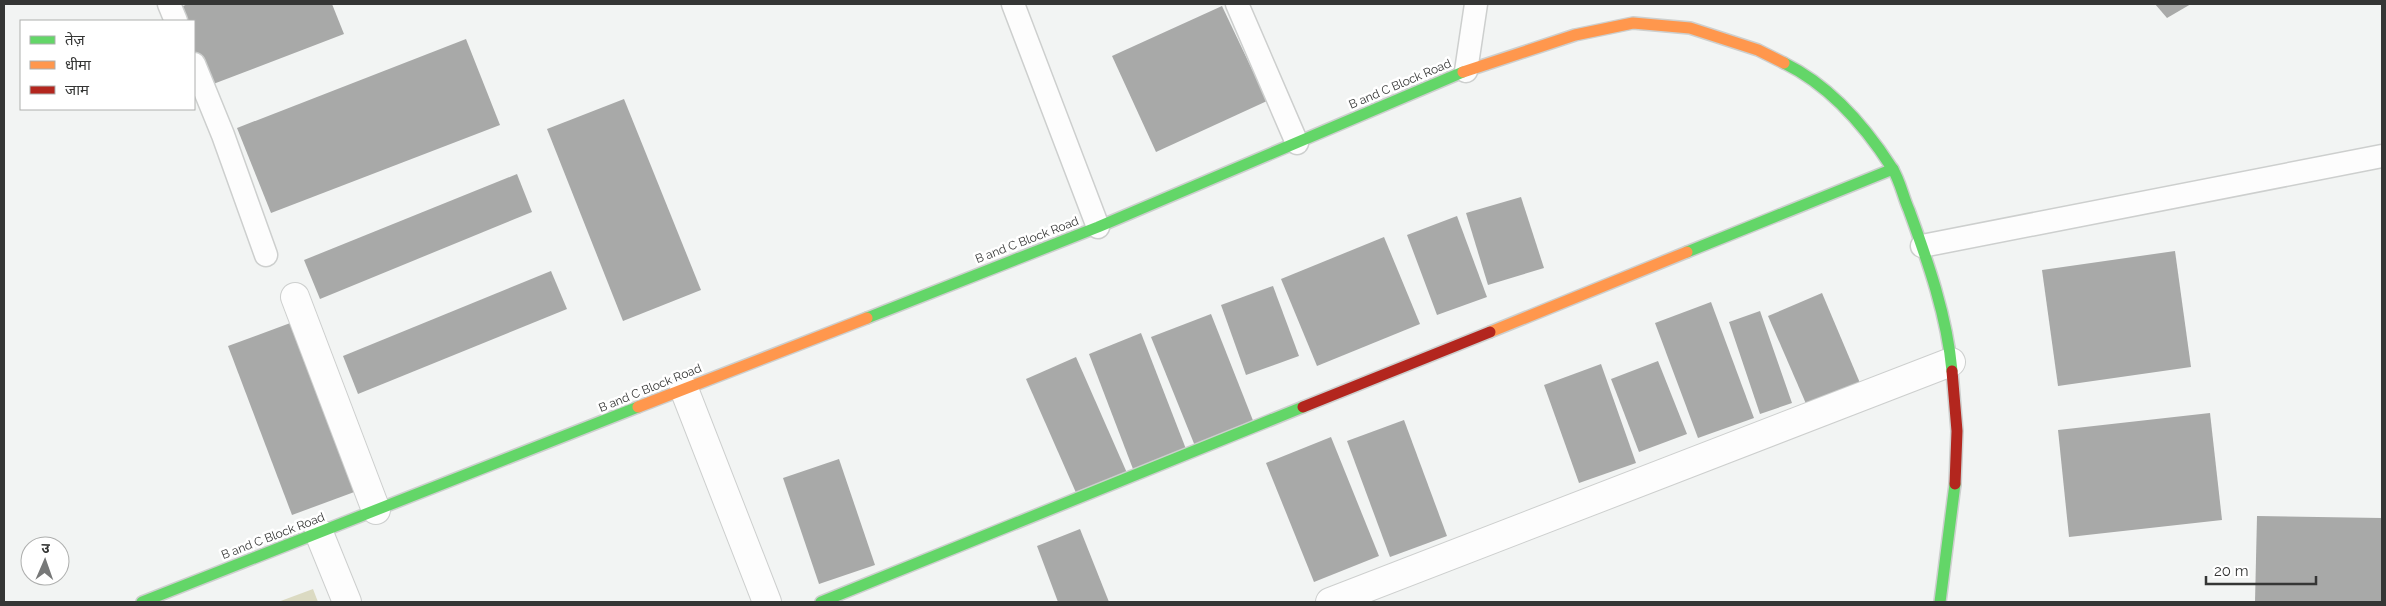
<svg xmlns="http://www.w3.org/2000/svg" width="2386" height="606" viewBox="0 0 2386 606" font-family="Raleway,'Noto Sans Devanagari',sans-serif">
<style>
.green{fill:#dbdac2}
.building{fill:#a8a9a8}
.lines{fill:none;stroke-linecap:round;stroke-linejoin:round}
.lane-casing{stroke:#cdcfce;stroke-width:25}
.street-casing{stroke:#cdcfce;stroke-width:30}
.fast-casing{stroke:#cdcfce;stroke-width:14}
.slow-casing{stroke:#cdcfce;stroke-width:14}
.jam-casing{stroke:#cdcfce;stroke-width:14}
.lane{stroke:#fdfdfd;stroke-width:22}
.street{stroke:#fdfdfd;stroke-width:28}
.fast{stroke:#63d668;stroke-width:11}
.slow{stroke:#ff974d;stroke-width:11}
.jam{stroke:#b3261e;stroke-width:11}
.labels{text-anchor:middle;dominant-baseline:central;stroke-width:5;stroke-linejoin:round;paint-order:stroke}
.street-label{font-size:12px;fill:#353635;stroke:#fff}
</style>
<rect width="100%" height="100%" fill="#f2f4f3"/>
<!-- green -->
<polygon class="green" points="313,589 318,602 278,602"/>
<!-- building -->
<g class="building">
<polygon points="188,4 332,4 344,34 208,86 194,49 194,21 183,21 178,8"/>
<polygon points="2155,4 2191,4 2167,18"/>
<polygon points="1222,6 1267,101 1156,152 1112,56"/>
<polygon points="466,39 500,125 271,213 237,128"/>
<polygon points="624,99 701,290 623,321 547,129"/>
<polygon points="517,174 532,212 320,299 304,260"/>
<polygon points="1521,197 1544,268 1488,285 1466,213"/>
<polygon points="1457,216 1487,297 1437,315 1407,235"/>
<polygon points="1384,237 1420,324 1317,366 1281,279"/>
<polygon points="2175,251 2191,367 2058,386 2042,270"/>
<polygon points="551,271 567,309 358,394 343,356"/>
<polygon points="1273,286 1299,356 1246,375 1221,305"/>
<polygon points="1822,293 1860,383 1807,406 1768,316"/>
<polygon points="1711,302 1754,418 1698,438 1655,323"/>
<polygon points="1760,311 1792,403 1760,414 1729,322"/>
<polygon points="1211,314 1254,423 1195,446 1151,337"/>
<polygon points="293,322 357,491 292,515 228,346"/>
<polygon points="1141,333 1186,449 1133,469 1089,354"/>
<polygon points="1076,357 1127,473 1077,495 1026,379"/>
<polygon points="1658,361 1687,434 1639,452 1611,379"/>
<polygon points="1601,364 1636,463 1579,483 1544,385"/>
<polygon points="2210,413 2222,520 2069,537 2058,430"/>
<polygon points="1404,420 1447,536 1390,557 1347,441"/>
<polygon points="1331,437 1379,556 1314,582 1266,463"/>
<polygon points="839,459 875,565 819,584 783,478"/>
<polygon points="2257,516 2382,518 2382,602 2255,602"/>
<polygon points="1080,529 1109,602 1058,602 1037,546"/>
</g>
<g class="lines">
<!-- lane casing -->
<g class="lane-casing">
<g id="lane">
<polyline points="169,4 176,21"/>
<polyline points="1013,4 1098,227"/>
<polyline points="1237,4 1297,143"/>
<polyline points="194,64 223,135 266,255"/>
<polyline points="1466,71 1476,4"/>
<polyline points="1922,246 2382,156"/>
</g>
</g>
<!-- street casing -->
<g class="street-casing">
<g id="street">
<polyline points="295,297 376,510"/>
<polyline points="684,389 767,602"/>
<polyline points="319,533 347,602"/>
<polyline points="1330,602 1951,362"/>
</g>
</g>
<!-- fast casing -->
<g class="fast-casing">
<g id="fast">
<path d="M1784,63C1829,85 1865,126 1892,168C1900,180 1903,197 1909,210C1928,262 1947,316 1952,371"/>
<polyline points="1687,252 1893,169"/>
<polyline points="867,318 1098,227 1463,72"/>
<polyline points="142,602 638,407"/>
<polyline points="821,602 1303,407"/>
<polyline points="1940,602 1955,484"/>
</g>
</g>
<!-- slow casing -->
<g class="slow-casing">
<g id="slow">
<polyline points="1463,72 1575,35 1633,23 1690,28 1758,50 1784,63"/>
<polyline points="1490,332 1687,252"/>
<polyline points="638,407 867,318"/>
</g>
</g>
<!-- jam casing -->
<g class="jam-casing">
<g id="jam">
<polyline points="1952,371 1957,431 1955,484"/>
<polyline points="1303,407 1490,332"/>
</g>
</g>
<!-- lane -->
<use href="#lane" class="lane"/>
<!-- street -->
<use href="#street" class="street"/>
<!-- fast -->
<use href="#fast" class="fast"/>
<!-- slow -->
<use href="#slow" class="slow"/>
<!-- jam -->
<use href="#jam" class="jam"/>
</g>
<g class="labels">
<!-- street labels -->
<g class="street-label">
<text transform="translate(1400 84) rotate(-23)">B and C Block Road</text>
<text transform="translate(1027 240) rotate(-21)">B and C Block Road</text>
<text transform="translate(650 388) rotate(-22)">B and C Block Road</text>
<text transform="translate(273 536) rotate(-21)">B and C Block Road</text>
</g>
</g>
<!-- border -->
<rect width="2386" height="606" fill="none" stroke="#353635" stroke-width="10"/>
<!-- legend -->
<rect x="20" y="20" width="175" height="90" fill="#ffffff" stroke="#aeafae"/>
<rect x="30" y="36" width="25" height="8" fill="#63d668" stroke="#aeafae"/>
<text x="65" y="45" font-size="15" fill="#353635">तेज़</text>
<rect x="30" y="61" width="25" height="8" fill="#ff974d" stroke="#aeafae"/>
<text x="65" y="70" font-size="15" fill="#353635">धीमा</text>
<rect x="30" y="86" width="25" height="8" fill="#b3261e" stroke="#aeafae"/>
<text x="65" y="95" font-size="15" fill="#353635">जाम</text>
<!-- north arrow -->
<g transform="translate(45 561) rotate(2)"><circle r="24" fill="#ffffff" stroke="#aeafae"/>
<path d="M0-4L9 19L0 12L-9 19Z" fill="#777878"/>
<text y="-8" font-size="14" font-weight="bold" text-anchor="middle" fill="#353635">उ</text>
</g>
<!-- scale -->
<path d="M2206 576v8h110v-8" fill="none" stroke="#353635" stroke-width="2.5"/>
<text x="2214" y="576" font-size="15" fill="#353635" stroke="#ffffff" stroke-width="4" paint-order="stroke">20 m</text>
</svg>
